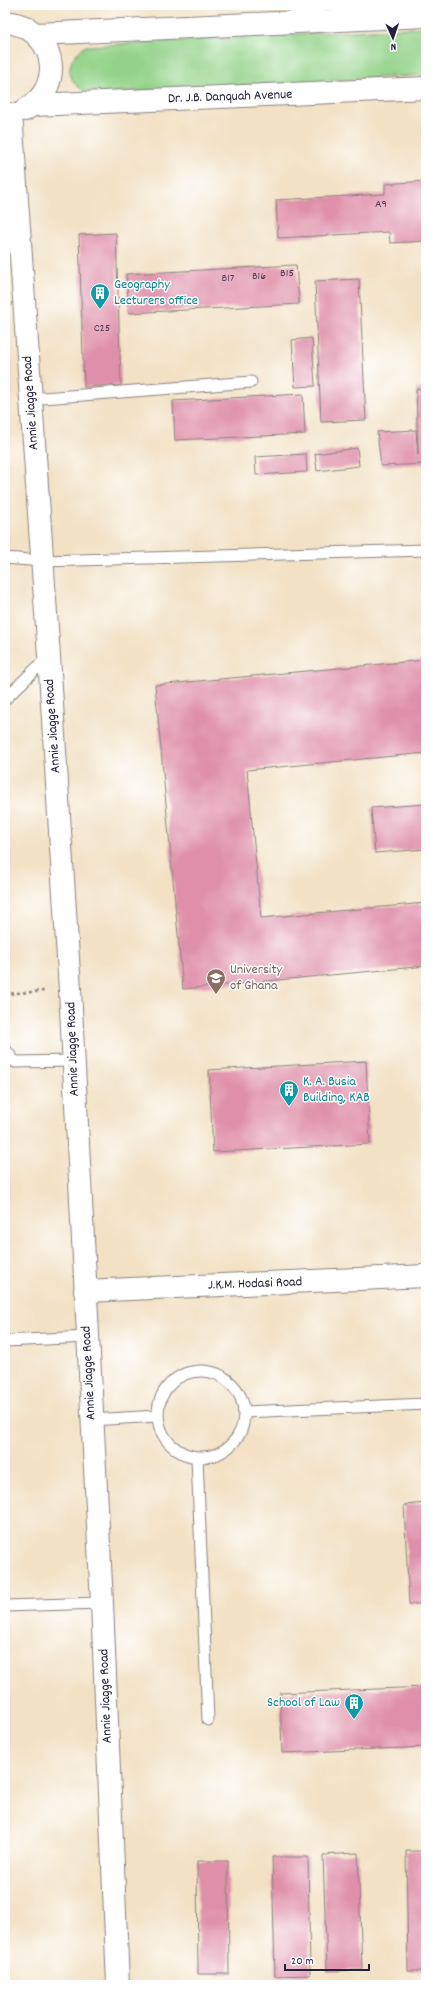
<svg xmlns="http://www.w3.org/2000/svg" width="431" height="1990" viewBox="0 0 431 1990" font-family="Dekko,sans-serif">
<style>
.green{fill:#93d288;stroke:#5a7a62}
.building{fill:#df8fa9}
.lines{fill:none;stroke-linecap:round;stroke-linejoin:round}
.service-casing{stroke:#8a8280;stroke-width:13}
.minor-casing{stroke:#8a8280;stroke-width:24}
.path{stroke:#8a8280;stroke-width:2.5;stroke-dasharray:3 3;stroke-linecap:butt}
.service{stroke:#fff;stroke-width:11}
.minor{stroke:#fff;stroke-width:22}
.labels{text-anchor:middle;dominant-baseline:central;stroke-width:3;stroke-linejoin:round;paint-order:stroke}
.number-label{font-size:12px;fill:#513d56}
.street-label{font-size:14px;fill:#22223b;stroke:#fff}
.culture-label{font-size:14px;fill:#0d838f;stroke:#fff;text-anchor:start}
.education-label{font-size:14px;fill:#785e54;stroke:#fff;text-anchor:start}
</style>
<rect width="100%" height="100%" fill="#fff"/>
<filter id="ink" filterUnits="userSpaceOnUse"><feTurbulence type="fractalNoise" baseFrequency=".025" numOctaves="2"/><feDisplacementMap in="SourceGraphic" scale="8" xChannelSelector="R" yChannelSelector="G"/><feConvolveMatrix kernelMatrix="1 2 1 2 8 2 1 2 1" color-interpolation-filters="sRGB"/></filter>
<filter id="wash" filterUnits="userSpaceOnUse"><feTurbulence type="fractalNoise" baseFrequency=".012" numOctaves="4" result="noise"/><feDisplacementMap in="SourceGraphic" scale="16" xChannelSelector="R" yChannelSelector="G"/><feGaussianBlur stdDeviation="0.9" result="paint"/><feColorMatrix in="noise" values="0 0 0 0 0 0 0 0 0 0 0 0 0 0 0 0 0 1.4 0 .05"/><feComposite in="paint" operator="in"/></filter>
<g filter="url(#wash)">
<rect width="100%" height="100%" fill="#f2e1c4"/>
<!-- green -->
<path class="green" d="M426,27V75L90,94C65,84 63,60 86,46Z"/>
<g id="blocks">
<!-- building -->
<g class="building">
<polygon points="426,181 426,241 390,243 389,232 278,238 276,200 385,194 385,184"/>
<polygon points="116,233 121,385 84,387 79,235"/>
<polygon points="296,265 299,304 129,313 126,274"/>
<polygon points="359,279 366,420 321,422 315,281"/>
<polygon points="312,338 315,386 295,387 292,340"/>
<polygon points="426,388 426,464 381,466 377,432 416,430 418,455 416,389"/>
<polygon points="303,394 305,434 175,440 173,401"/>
<polygon points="357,448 359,466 317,471 315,454"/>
<polygon points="306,454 307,472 256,475 255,457"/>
<polygon points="426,660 426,753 247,770 261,918 426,903 426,966 183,989 155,685"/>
<polygon points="426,804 426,849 375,853 371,808"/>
<polygon points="366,1061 370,1144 213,1152 209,1070"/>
<polygon points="426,1503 426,1604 409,1604 404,1505"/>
<polygon points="426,1687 426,1747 282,1753 280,1693"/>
<polygon points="406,1851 426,1851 426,1971 408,1971"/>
<polygon points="358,1853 362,1970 327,1971 323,1855"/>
<polygon points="272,1857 308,1857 310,1975 275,1976"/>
<polygon points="197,1861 228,1861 229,1974 198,1974"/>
</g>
</g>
</g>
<g filter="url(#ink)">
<use href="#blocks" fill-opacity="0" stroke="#8a8280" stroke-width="1"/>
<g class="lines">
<!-- service casing -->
<g class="service-casing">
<g id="service">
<polyline points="30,399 251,382"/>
<polyline points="5,558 42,561 426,550"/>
<polyline points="5,699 49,656"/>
<polyline points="5,1049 15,1062 73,1061"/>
<polyline points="5,1341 87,1337"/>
<circle cx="201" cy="1414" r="43"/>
<polyline points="244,1412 426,1404"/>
<polyline points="92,1420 157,1416"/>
<polyline points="197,1458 208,1720"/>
<polyline points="5,1606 102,1603"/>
</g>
</g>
<!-- minor casing -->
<g class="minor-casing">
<g id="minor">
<path d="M5,22C55,26 68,86 25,110"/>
<polyline points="36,34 426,16"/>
<polyline points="34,105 426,88"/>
<polyline points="11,114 49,656 70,990 102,1603 118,1985"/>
<polyline points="85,1291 426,1276"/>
</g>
</g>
<!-- path -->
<g class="path">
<polyline points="5,469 11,468"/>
<polyline points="5,994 44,991"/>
</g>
<!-- service -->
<use href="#service" class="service"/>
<!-- minor -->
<use href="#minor" class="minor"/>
</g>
</g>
<!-- icons -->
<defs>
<g id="building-pin" transform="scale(1)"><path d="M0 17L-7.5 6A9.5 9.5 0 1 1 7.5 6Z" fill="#0f9aa8" stroke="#fff"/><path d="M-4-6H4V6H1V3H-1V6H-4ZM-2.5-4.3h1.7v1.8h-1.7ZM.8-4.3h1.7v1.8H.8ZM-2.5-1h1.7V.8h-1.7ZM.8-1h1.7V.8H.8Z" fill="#fff"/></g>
<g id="university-pin" transform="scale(1)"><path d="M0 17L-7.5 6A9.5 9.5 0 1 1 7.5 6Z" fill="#8d6e63" stroke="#fff"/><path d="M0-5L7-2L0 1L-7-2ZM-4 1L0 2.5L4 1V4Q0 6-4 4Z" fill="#fff"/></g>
</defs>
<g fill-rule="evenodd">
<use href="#building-pin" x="100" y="293"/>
<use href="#university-pin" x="216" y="978"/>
<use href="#building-pin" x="289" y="1090"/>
<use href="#building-pin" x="354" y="1703"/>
</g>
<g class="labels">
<!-- number labels -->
<g class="number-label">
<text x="381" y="204">A9</text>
<text x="287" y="273">B15</text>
<text x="259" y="276">B16</text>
<text x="228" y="278">B17</text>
<text x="102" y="328">C25</text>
</g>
<!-- street labels -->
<g class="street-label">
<text transform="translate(230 97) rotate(-2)">Dr. J.B. Danquah Avenue</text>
<text transform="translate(31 403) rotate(-94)">Annie Jiagge Road</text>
<text transform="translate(53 726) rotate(-94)">Annie Jiagge Road</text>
<text transform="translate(73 1049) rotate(-92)">Annie Jiagge Road</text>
<text transform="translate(255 1284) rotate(-2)">J.K.M. Hodasi Road</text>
<text transform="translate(89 1373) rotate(-93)">Annie Jiagge Road</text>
<text transform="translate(106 1696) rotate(-92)">Annie Jiagge Road</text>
</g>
<!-- culture labels -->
<g class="culture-label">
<text x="114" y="285">Geography<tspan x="114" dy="16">Lecturers office</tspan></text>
<text x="303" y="1082">K. A. Busia<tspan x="303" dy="16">Building, KAB</tspan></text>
<text x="340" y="1703" text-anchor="end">School of Law</text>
</g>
<!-- education labels -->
<g class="education-label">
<text x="230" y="970">University<tspan x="230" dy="16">of Ghana</tspan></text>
</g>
</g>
<!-- margin -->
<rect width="431" height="1990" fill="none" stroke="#fff" stroke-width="20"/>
<!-- north arrow -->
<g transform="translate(393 38) rotate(177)" stroke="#ffffff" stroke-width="3" paint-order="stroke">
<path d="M0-3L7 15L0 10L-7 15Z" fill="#22223b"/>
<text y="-6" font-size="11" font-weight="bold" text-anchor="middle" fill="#22223b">N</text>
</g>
<!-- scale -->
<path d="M285 1964v6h84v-6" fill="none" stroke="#22223b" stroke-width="2"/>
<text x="291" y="1964" font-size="12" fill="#22223b" stroke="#ffffff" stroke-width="3" paint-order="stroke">20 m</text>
</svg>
